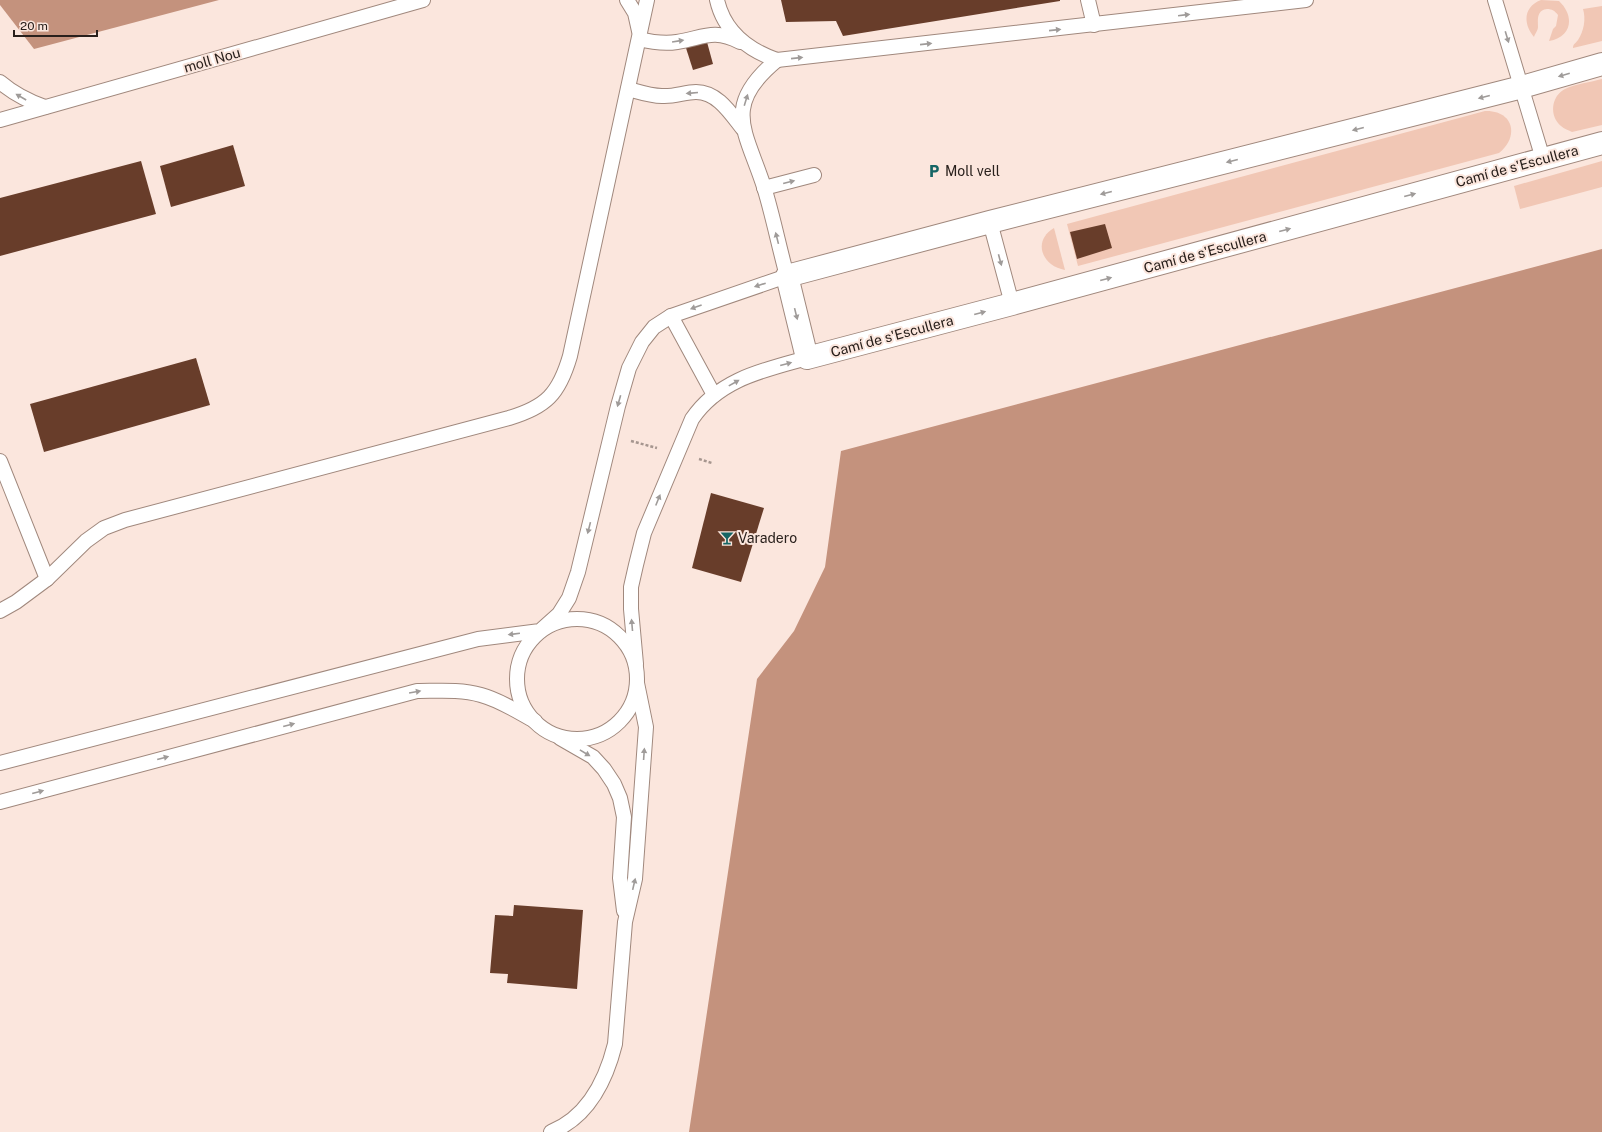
<svg xmlns="http://www.w3.org/2000/svg" width="1602" height="1132" viewBox="0 0 1602 1132" font-family="'Public Sans',sans-serif">
<style>
.green{fill:#f1c7b5}
.water{fill:#c4927d}
.building{fill:#683d2a}
.lines{fill:none;stroke-linecap:round;stroke-linejoin:round}
.service-casing{stroke:#a0887d;stroke-width:16}
.minor-casing{stroke:#a0887d;stroke-width:24}
.path{stroke:#a6968f;stroke-width:2.5;stroke-dasharray:3 2;stroke-linecap:butt}
.service{stroke:#fff;stroke-width:14}
.minor{stroke:#fff;stroke-width:22}
.oneway{fill:#9f9b99}
.labels{text-anchor:middle;dominant-baseline:central;stroke-width:4;stroke-linejoin:round;paint-order:stroke}
.street-label{font-size:14px;fill:#29201c;stroke:#fbe6dd}
.poi-label{font-size:14px;fill:#29201c;stroke:#fbe6dd;text-anchor:start}
</style>
<rect width="100%" height="100%" fill="#fbe6dd"/>
<!-- green -->
<g class="green">
<path d="M1541,0L1559,1C1575,16 1572,37 1549,41L1553,29L1556,26L1558,15C1555,11 1552,9 1547,9C1536,10 1538,21 1538,27C1538,30 1535,34 1534,37C1523,24 1523,7 1541,0Z"/>
<path d="M1602,6V41L1573,48C1573,44 1575,44 1578,40C1584,31 1586,19 1583,9Z"/>
<path d="M1602,79V125L1572,132C1569,130 1564,129 1561,126C1549,116 1551,96 1565,89C1575,84 1591,82 1602,79Z"/>
<path d="M1485,111C1513,110 1520,136 1499,153L1078,266L1067,224Z"/>
<polygon points="1602,161 1602,187 1520,209 1514,186"/>
<path d="M1054,228L1065,270C1042,266 1032,241 1054,228Z"/>
</g>
<!-- water -->
<g class="water">
<polygon points="0,0 219,0 34,49 0,5"/>
<polygon points="1602,249 1602,1132 689,1132 757,679 794,631 825,567 841,451"/>
</g>
<!-- building -->
<g class="building">
<polygon points="781,0 1060,0 1060,1 843,36 836,21 786,22"/>
<polygon points="707,42 713,64 693,70 686,48"/>
<polygon points="233,145 245,186 171,207 160,166"/>
<polygon points="141,161 156,214 0,256 0,198"/>
<polygon points="1105,224 1112,248 1077,259 1070,232"/>
<polygon points="196,358 210,405 44,452 30,404"/>
<polygon points="711,493 764,508 741,582 692,568"/>
<polygon points="514,905 583,910 577,989 507,983 508,974 490,973 495,915 513,916"/>
</g>
<g class="lines">
<!-- service casing -->
<g class="service-casing">
<g id="service">
<polyline points="627,0 635,13 639,31"/>
<path d="M717,0C724,31 748,50 777,60L1306,0"/>
<polyline points="1088,0 1094,25"/>
<polyline points="1495,0 1543,159"/>
<path d="M639,39C651,42 664,44 677,42C703,38 713,28 740,42"/>
<path d="M0,82C14,94 28,101 45,107"/>
<path d="M628,89C639,92 651,96 662,96C674,97 685,92 696,92C718,92 731,114 743,129"/>
<polyline points="0,120 423,0"/>
<polyline points="764,188 814,175"/>
<polyline points="990,222 1012,304"/>
<polyline points="671,316 714,395"/>
<polyline points="0,461 47,579"/>
<path d="M0,611L16,602L47,579L86,541L104,528L125,520L509,418C546,407 559,394 570,356L647,0"/>
<circle cx="577" cy="679" r="60"/>
<path d="M636,664L631,609V587L636,565L644,533L692,419C719,379 764,370 807,358"/>
<polyline points="560,738 593,757 604,769 614,784 620,798 624,817 620,878 624,911"/>
<path d="M0,763L478,639L540,631L559,614L569,598L578,572L618,406L629,368L642,342L654,327L671,316L787,276C779,247 773,216 764,187C746,131 721,106 777,60"/>
<path d="M0,802L417,691C438,691 460,689 481,695C500,700 518,712 535,721"/>
<path d="M551,1132C588,1117 606,1080 615,1044L625,922L635,879L646,727L637,683"/>
</g>
</g>
<!-- minor casing -->
<g class="minor-casing">
<polyline id="minor" points="1602,64 1522,87 990,222 787,276 807,358 1012,304 1602,143"/>
</g>
<!-- path -->
<g class="path">
<polyline points="631,441 657,448"/>
<polyline points="699,459 712,463"/>
</g>
<!-- service -->
<use href="#service" class="service"/>
<!-- minor -->
<use href="#minor" class="minor"/>
</g>
<!-- one-way arrows -->
<defs><path id="oneway-solid" d="M-6-.8H1V-3.2L6.5 0L1 3.2V.8H-6Z"/></defs>
<g class="oneway">
<use href="#oneway-solid" transform="translate(1184 15) rotate(-7)"/>
<use href="#oneway-solid" transform="translate(1055 30) rotate(-6)"/>
<use href="#oneway-solid" transform="translate(1507 37) rotate(73)"/>
<use href="#oneway-solid" transform="translate(678 41) rotate(-9)"/>
<use href="#oneway-solid" transform="translate(926 44) rotate(-6)"/>
<use href="#oneway-solid" transform="translate(797 58) rotate(-6)"/>
<use href="#oneway-solid" transform="translate(1564 75) rotate(164)"/>
<use href="#oneway-solid" transform="translate(692 93) rotate(175)"/>
<use href="#oneway-solid" transform="translate(21 97) rotate(-150)"/>
<use href="#oneway-solid" transform="translate(1484 97) rotate(166)"/>
<use href="#oneway-solid" transform="translate(746 100) rotate(-73)"/>
<use href="#oneway-solid" transform="translate(1358 129) rotate(166)"/>
<use href="#oneway-solid" transform="translate(1232 161) rotate(166)"/>
<use href="#oneway-solid" transform="translate(789 182) rotate(-14)"/>
<use href="#oneway-solid" transform="translate(1106 193) rotate(166)"/>
<use href="#oneway-solid" transform="translate(1410 195) rotate(-15)"/>
<use href="#oneway-solid" transform="translate(1285 230) rotate(-15)"/>
<use href="#oneway-solid" transform="translate(777 238) rotate(-104)"/>
<use href="#oneway-solid" transform="translate(1000 260) rotate(75)"/>
<use href="#oneway-solid" transform="translate(1106 279) rotate(-15)"/>
<use href="#oneway-solid" transform="translate(760 285) rotate(162)"/>
<use href="#oneway-solid" transform="translate(696 307) rotate(160)"/>
<use href="#oneway-solid" transform="translate(980 313) rotate(-15)"/>
<use href="#oneway-solid" transform="translate(796 314) rotate(76)"/>
<use href="#oneway-solid" transform="translate(786 364) rotate(-15)"/>
<use href="#oneway-solid" transform="translate(734 383) rotate(-29)"/>
<use href="#oneway-solid" transform="translate(619 401) rotate(106)"/>
<use href="#oneway-solid" transform="translate(658 500) rotate(-68)"/>
<use href="#oneway-solid" transform="translate(589 528) rotate(104)"/>
<use href="#oneway-solid" transform="translate(632 625) rotate(-95)"/>
<use href="#oneway-solid" transform="translate(514 634) rotate(173)"/>
<use href="#oneway-solid" transform="translate(415 692) rotate(-10)"/>
<use href="#oneway-solid" transform="translate(289 725) rotate(-15)"/>
<use href="#oneway-solid" transform="translate(585 753) rotate(31)"/>
<use href="#oneway-solid" transform="translate(644 754) rotate(-86)"/>
<use href="#oneway-solid" transform="translate(163 758) rotate(-15)"/>
<use href="#oneway-solid" transform="translate(38 792) rotate(-15)"/>
<use href="#oneway-solid" transform="translate(634 884) rotate(-77)"/>
</g>
<!-- icons -->
<defs>
<g id="parking-bare" transform="scale(1.08)"><path d="M-3.5-5.5H1a3.5 3.5 0 0 1 0 7H-1V5.5H-3.5ZM-1-3.4V-.6H.8a1.4 1.4 0 0 0 0-2.8Z" fill="#156564" stroke="#fbe6dd" stroke-width="2.5" paint-order="stroke"/></g>
<g id="bar-bare" transform="scale(1.08)"><path d="M-6-5H6L.8 .8V4.5H3.5V6h-7V4.5H-.8V.8Z" fill="#156564" stroke="#fbe6dd" stroke-width="2.5" paint-order="stroke"/></g>
</defs>
<g fill-rule="evenodd">
<use href="#parking-bare" x="934" y="171"/>
<use href="#bar-bare" x="727" y="538"/>
</g>
<g class="labels">
<!-- street labels -->
<g class="street-label">
<text transform="translate(212 60) rotate(-16)">moll Nou</text>
<text transform="translate(1517 166) rotate(-15)">Camí de s'Escullera</text>
<text transform="translate(1205 252) rotate(-15)">Camí de s'Escullera</text>
<text transform="translate(892 336) rotate(-15)">Camí de s'Escullera</text>
</g>
<!-- poi labels -->
<g class="poi-label">
<text x="945" y="171">Moll vell</text>
<text x="738" y="538">Varadero</text>
</g>
</g>
<!-- scale -->
<path d="M14 30v6h83v-6" fill="none" stroke="#29201c" stroke-width="2"/>
<text x="20" y="30" font-size="12" fill="#29201c" stroke="#fbe6dd" stroke-width="3" paint-order="stroke">20 m</text>
</svg>
